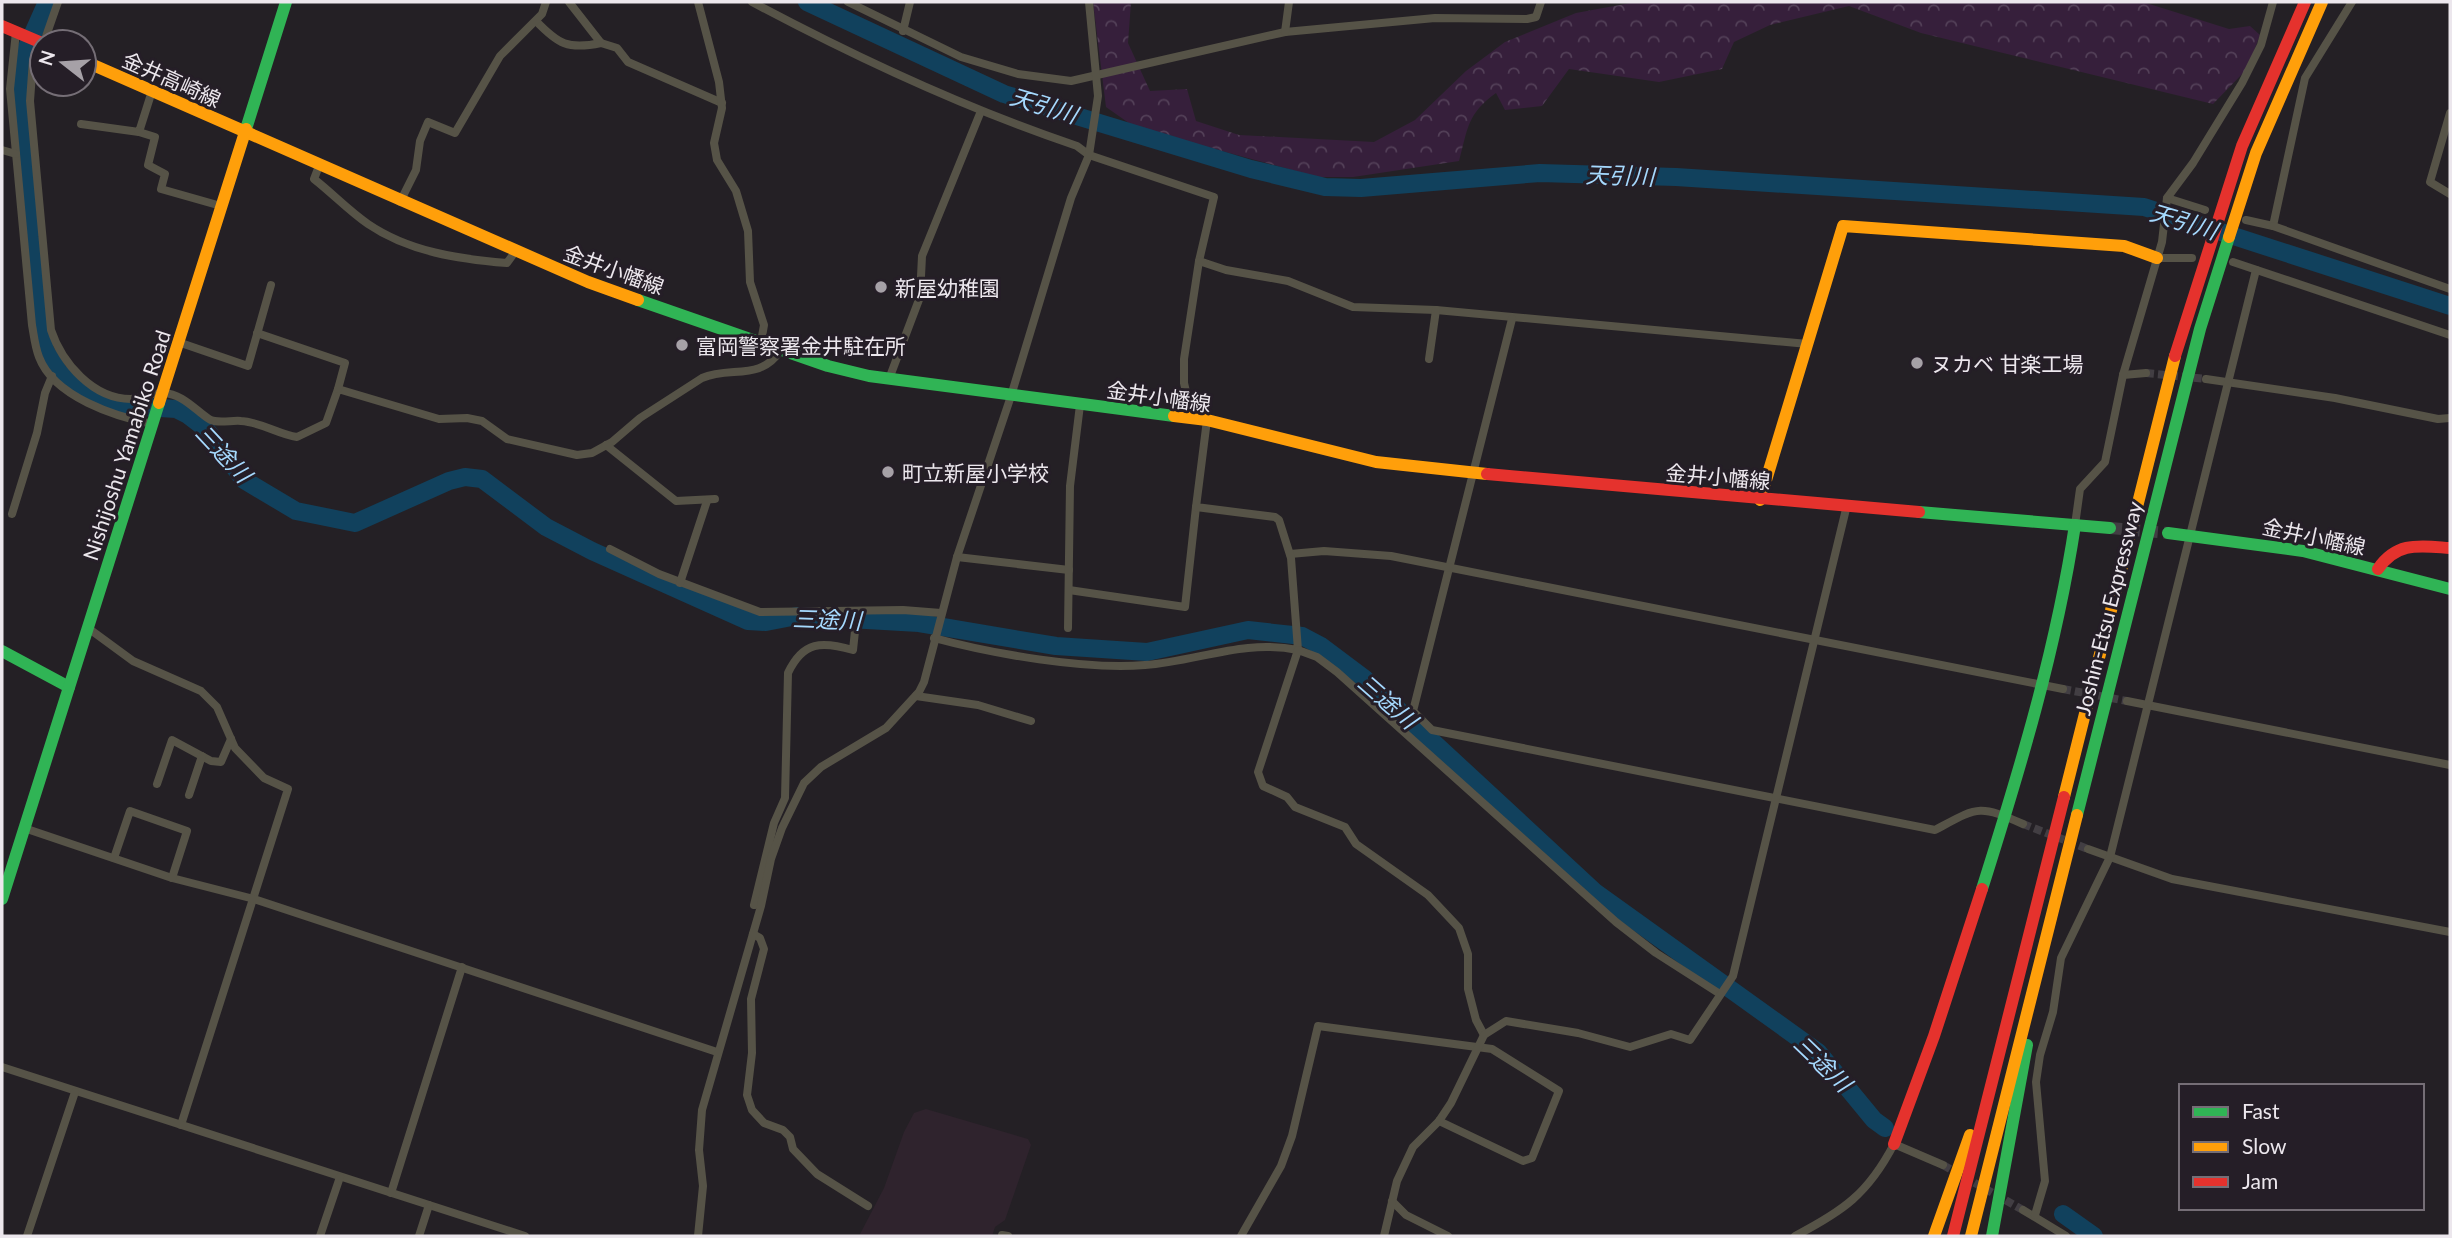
<svg xmlns="http://www.w3.org/2000/svg" width="2452" height="1238" viewBox="0 0 2452 1238" font-family="Lato,'Noto Sans JP',sans-serif">
<style>
.industrial{fill:#2f232d}
.forest{fill:url(#forest-crowns)}
.lines{fill:none;stroke-linecap:round;stroke-linejoin:round}
.river{stroke:#11415d;stroke-width:18}
.street-tunnel{stroke:#423e43;stroke-width:8;stroke-dasharray:8 4;stroke-linecap:butt}
.secondary-tunnel{stroke:#423e43;stroke-width:12;stroke-dasharray:12 6;stroke-linecap:butt}
.street{stroke:#565347;stroke-width:8}
.fast{stroke:#30b455;stroke-width:12}
.slow{stroke:#ff9f0a;stroke-width:12}
.jam{stroke:#e5322d;stroke-width:12}
.poi-dot{fill:#a6a1a7;stroke:#251e27;stroke-width:2.5}
.labels{text-anchor:middle;dominant-baseline:central;stroke-width:6;stroke-linejoin:round;paint-order:stroke}
.street-label{font-size:21px;fill:#ece7ed;stroke:#251e27}
.poi-label{font-size:21px;fill:#ece7ed;stroke:#251e27;text-anchor:start}
.water-label{font-size:23px;font-style:italic;fill:#a5d9fe;stroke:#251e27}
</style>
<defs>
<pattern id="forest-crowns" width="20" height="18" patternUnits="userSpaceOnUse" patternTransform="scale(1.75)"><rect width="20" height="18" fill="#361f3b"/><path d="M2 6a3 3 0 1 1 6 0M12 15a3 3 0 1 1 6 0" fill="none" stroke="#534058"/></pattern>
</defs>
<rect width="100%" height="100%" fill="#242025"/>
<!-- industrial -->
<polygon class="industrial" points="926,1109 1028,1139 1031,1145 1005,1220 995,1227 992,1236 859,1236 884,1188 904,1132 914,1113"/>
<!-- forest -->
<path class="forest" d="M1093,2H1131L1128,43L1150,91L1187,89L1196,121L1239,135L1374,142L1415,120L1466,71L1505,42L1576,13L1636,2H2143L2229,29L2250,26L2260,35L2247,69L2213,104L1921,33L1849,6L1770,25L1734,42L1722,69L1659,82L1569,69L1542,106L1505,110L1496,93C1467,114 1468,128 1459,161L1353,177H1318L1136,128L1106,107Z"/>
<g class="lines">
<!-- river -->
<g class="river">
<polyline points="47,2 24,54 20,80 31,237 41,326 45,350 59,372 75,386 113,405 176,409 188,415 205,428 244,480 296,511 355,523 449,481 465,477 482,479 546,527 592,551 748,621 766,622 797,616 919,623 1056,646 1147,652 1248,630 1302,636 1321,646 1365,679 1595,892 1818,1052 1874,1120 1885,1128"/>
<polyline points="807,2 1004,94 1251,169 1325,187 1361,188 1540,173 1676,177 2144,207 2450,306"/>
<polyline points="2063,1214 2094,1236"/>
</g>
<!-- street-tunnel -->
<g class="street-tunnel">
<polyline points="2146,373 2206,379"/>
<polyline points="2063,689 2127,701"/>
<polyline points="2023,824 2088,849"/>
<polyline points="1943,1165 2023,1210"/>
</g>
<!-- secondary-tunnel -->
<polyline class="secondary-tunnel" points="2110,528 2168,533"/>
<!-- street -->
<g class="street">
<polyline points="569,2 601,43 617,48 628,62 722,103"/>
<polyline points="698,2 719,82 722,108 714,143 717,160 736,191 748,231 750,282 764,325 761,342"/>
<path d="M752,2C857,58 964,108 1077,146L1089,155L1214,197L1199,261L1184,359V383L1192,418"/>
<polyline points="848,2 961,57 1018,74 1071,81 1285,32 1435,18 1527,19 1536,17 1541,2"/>
<path d="M536,21C558,44 568,50 601,43"/>
<polyline points="903,31 910,2"/>
<path d="M16,32L10,89L32,325C34,336 35,347 39,357C54,397 116,417 153,424"/>
<polyline points="1285,32 1289,2"/>
<polyline points="44,42 58,2"/>
<path d="M42,46L33,60L30,101L51,330C62,363 93,399 131,399C142,398 153,392 163,393C183,394 194,409 209,419C216,424 232,420 241,421C261,422 278,434 297,437L326,423L338,389L439,419L467,418L482,421L507,439L577,455L592,453L612,442L640,418L702,378C731,366 760,381 780,351"/>
<polyline points="2450,113 2430,182 2450,194"/>
<polyline points="81,124 139,132 152,91"/>
<polyline points="139,132 155,137 148,165 165,174 161,189 221,206"/>
<polyline points="2,150 16,154"/>
<path d="M319,166L314,179C332,193 349,211 368,224C409,252 459,259 507,263L515,252"/>
<polyline points="2167,198 2205,210"/>
<polyline points="400,202 416,170 420,141 428,122 455,133 500,56 542,14 546,2"/>
<polyline points="2246,220 2273,226 2305,78 2352,2"/>
<polyline points="2273,226 2450,289"/>
<polyline points="2157,258 2192,258"/>
<polyline points="1199,261 1226,270 1288,281 1353,307 1436,310 1808,344"/>
<polyline points="2233,262 2450,335"/>
<path d="M1512,319L1413,711L1432,730L1935,830C1978,807 1978,804 2023,824"/>
<polyline points="257,333 345,363 338,389"/>
<polyline points="178,342 248,366 271,285"/>
<polyline points="1429,359 1436,310"/>
<polyline points="2123,375 2146,373"/>
<polyline points="889,379 920,297 922,256 981,111"/>
<polyline points="2206,379 2335,398 2438,419 2450,418"/>
<polyline points="606,445 676,501 715,499"/>
<polyline points="12,514 37,433 45,393 52,376"/>
<polyline points="2075,525 2080,489 2105,462 2123,375 2162,242 2167,198 2193,163 2242,83 2261,45 2273,2"/>
<polyline points="610,549 659,574 760,612 903,610 941,613"/>
<polyline points="1290,554 1324,551 1391,556 2063,689"/>
<polyline points="957,557 1069,570"/>
<polyline points="680,583 707,501"/>
<polyline points="1069,590 1185,607 1196,507"/>
<polyline points="88,628 133,661 201,691 217,707 235,748 264,778 288,789 181,1125"/>
<polyline points="1068,628 1070,486 1080,405"/>
<path d="M934,638C993,654 1085,670 1145,665C1198,661 1244,639 1298,650L1291,558L1279,520L1275,517L1196,507L1207,420"/>
<polyline points="916,696 978,705 1031,721"/>
<polyline points="2127,701 2450,765"/>
<polyline points="157,784 172,740 211,761 221,762 231,739"/>
<polyline points="189,795 202,756"/>
<polyline points="24,828 172,878 254,899 717,1052"/>
<polyline points="2088,849 2172,879 2450,932"/>
<polyline points="114,858 130,811 187,831 172,878"/>
<path d="M754,905L774,823L785,798L788,673C803,641 822,641 853,650L857,612"/>
<polyline points="753,934 760,938 764,949 751,999 752,1053 747,1095 752,1110 764,1123 783,1130 790,1137 793,1149 817,1174 868,1206"/>
<polyline points="1484,1035 1476,1020 1468,989 1468,954 1459,928 1428,895 1356,844 1345,827 1295,807 1287,797 1263,786 1258,772 1298,650 1317,657 1337,672 1616,922 1656,953 1720,994"/>
<polyline points="2,1067 525,1236"/>
<polyline points="391,1193 462,967"/>
<polyline points="1392,1201 1406,1215 1448,1236"/>
<polyline points="2023,1210 2066,1236"/>
<polyline points="2035,1215 2045,1181 2036,1082 2040,1055 2053,1012 2061,958 2110,857 2256,270"/>
<polyline points="1002,1235 1008,1236"/>
<polyline points="27,1236 75,1092"/>
<polyline points="320,1236 340,1177"/>
<polyline points="419,1236 429,1205"/>
<polyline points="698,1236 703,1186 699,1150 702,1110 761,906 771,859 782,828 804,783 821,767 886,728 919,692 924,682 957,557 1011,396 1071,198 1089,155 1098,96 1089,2"/>
<polyline points="1241,1236 1281,1166 1292,1136 1318,1026 1492,1049 1559,1091 1532,1158 1523,1161 1439,1121"/>
<polyline points="1384,1236 1397,1181 1413,1147 1439,1121 1451,1103 1484,1035 1506,1021 1578,1033 1630,1047 1671,1034 1690,1040 1733,976 1847,505"/>
<path d="M1795,1236C1843,1211 1868,1194 1894,1144L1943,1165"/>
</g>
<!-- fast -->
<g class="fast">
<polyline points="246,129 286,2"/>
<polyline points="638,300 828,366 869,376 1174,416"/>
<polyline points="1919,512 2110,528"/>
<polyline points="2168,533 2303,551 2450,589"/>
<polyline points="2,651 69,687"/>
<polyline points="2077,815 2200,329 2229,237"/>
<path d="M1982,889C2020,769 2056,650 2075,525"/>
<polyline points="2,899 159,403"/>
<polyline points="1992,1236 2027,1045"/>
</g>
<!-- slow -->
<g class="slow">
<polyline points="84,61 588,282 638,300"/>
<polyline points="2229,237 2256,153 2322,2"/>
<polyline points="159,403 246,129"/>
<polyline points="1174,416 1207,420 1376,462 1487,474"/>
<polyline points="1760,500 1843,226 2124,246 2157,258"/>
<polyline points="2064,797 2175,356"/>
<polyline points="1934,1236 1970,1135"/>
<polyline points="1971,1236 2077,815"/>
</g>
<!-- jam -->
<g class="jam">
<polyline points="2,26 42,43"/>
<polyline points="2175,356 2242,146 2305,2"/>
<polyline points="1487,474 1919,512"/>
<path d="M2378,569C2397,541 2420,546 2450,548"/>
<polyline points="1894,1144 1934,1036 1982,889"/>
<polyline points="1953,1236 2064,797"/>
</g>
</g>
<!-- markers -->
<g class="poi-dot">
<circle cx="881" cy="287" r="7"/>
<circle cx="682" cy="345" r="7"/>
<circle cx="1917" cy="363" r="7"/>
<circle cx="888" cy="472" r="7"/>
</g>
<g class="labels">
<!-- street labels -->
<g class="street-label">
<text transform="translate(172 79) rotate(24)">金井高崎線</text>
<text transform="translate(614 269) rotate(20)">金井小幡線</text>
<text transform="translate(1159 396) rotate(8)">金井小幡線</text>
<text transform="translate(126 445) rotate(-72)">Nishijoshu Yamabiko Road</text>
<text transform="translate(1718 476) rotate(5)">金井小幡線</text>
<text transform="translate(2314 536) rotate(12)">金井小幡線</text>
<text transform="translate(2108 608) rotate(-76)">Joshin-Etsu Expressway</text>
</g>
<!-- poi labels -->
<g class="poi-label">
<text x="895" y="287">新屋幼稚園</text>
<text x="696" y="345">富岡警察署金井駐在所</text>
<text x="1931" y="363">ヌカベ 甘楽工場</text>
<text x="902" y="472">町立新屋小学校</text>
</g>
<!-- water labels -->
<g class="water-label">
<text transform="translate(1044 105) rotate(17)">天引川</text>
<text transform="translate(1620 175) rotate(2)">天引川</text>
<text transform="translate(2184 221) rotate(17)">天引川</text>
<text transform="translate(224 453) rotate(47)">三途川</text>
<text transform="translate(827 619) rotate(2)">三途川</text>
<text transform="translate(1388 701) rotate(41)">三途川</text>
<text transform="translate(1823 1063) rotate(44)">三途川</text>
</g>
</g>
<!-- border -->
<rect width="2452" height="1238" fill="none" stroke="#ece7ed" stroke-width="7"/>
<!-- legend -->
<rect x="2179" y="1084" width="245" height="126" fill="#251e27" stroke="#756e76" stroke-width="2"/>
<rect x="2193" y="1107" width="35" height="10" fill="#30b455" stroke="#756e76" stroke-width="2"/>
<text x="2242" y="1119" font-size="21" fill="#ece7ed">Fast</text>
<rect x="2193" y="1142" width="35" height="10" fill="#ff9f0a" stroke="#756e76" stroke-width="2"/>
<text x="2242" y="1154" font-size="21" fill="#ece7ed">Slow</text>
<rect x="2193" y="1177" width="35" height="10" fill="#e5322d" stroke="#756e76" stroke-width="2"/>
<text x="2242" y="1189" font-size="21" fill="#ece7ed">Jam</text>
<!-- north arrow -->
<g transform="translate(63 63) rotate(287)"><circle r="33" fill="#251e27" stroke="#756e76" stroke-width="2"/>
<path d="M0-5L12 26L0 18L-12 26Z" fill="#a6a1a7"/>
<text y="-10" font-size="19" font-weight="bold" text-anchor="middle" fill="#ece7ed">N</text>
</g>
</svg>
